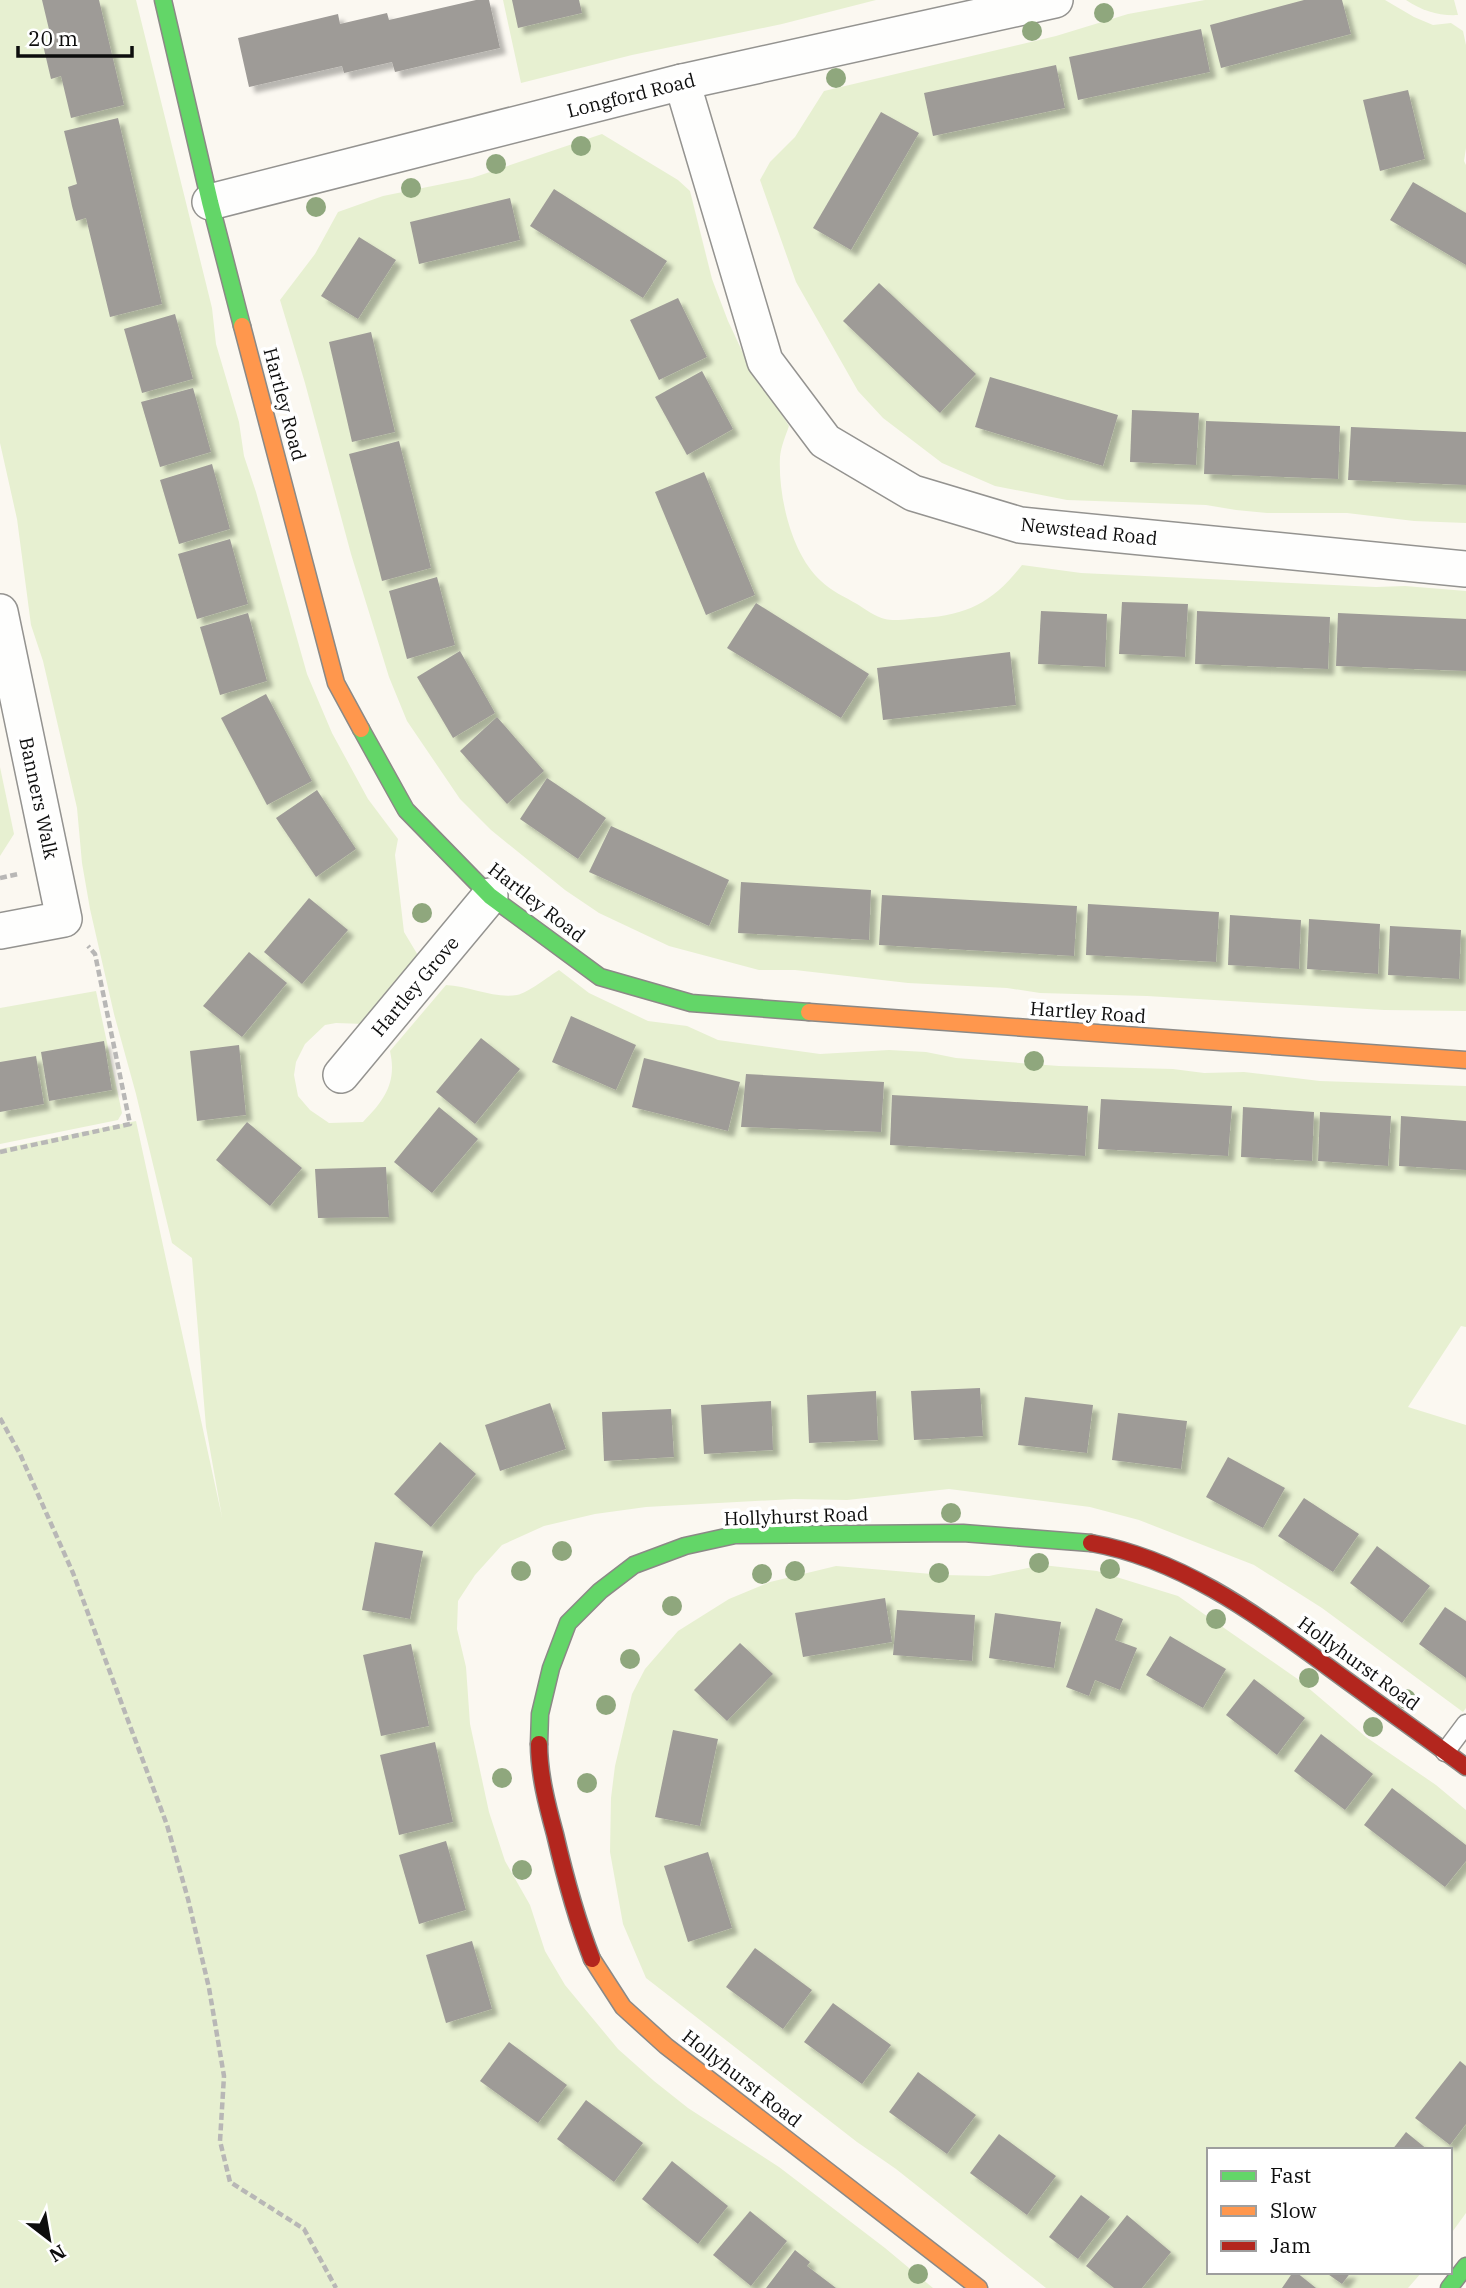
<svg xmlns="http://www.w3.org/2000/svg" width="1466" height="2288" viewBox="0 0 1466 2288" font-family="'IBM Plex Serif',serif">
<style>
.green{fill:#e7f0d1}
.building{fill:#9e9b97;filter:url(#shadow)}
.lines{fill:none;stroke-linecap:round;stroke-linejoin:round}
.lane-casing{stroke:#949390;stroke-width:21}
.street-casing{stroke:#949390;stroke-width:38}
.fast-casing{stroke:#8b8986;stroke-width:19}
.slow-casing{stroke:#8b8986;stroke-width:19}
.jam-casing{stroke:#8b8986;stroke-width:19}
.path{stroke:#b8b7b6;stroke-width:4.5;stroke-dasharray:7 3.5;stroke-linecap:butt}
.lane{stroke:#fefefd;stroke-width:18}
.street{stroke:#fefefd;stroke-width:35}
.fast{stroke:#63d668;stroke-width:16}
.slow{stroke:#ff974d;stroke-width:16}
.jam{stroke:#b3261e;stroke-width:16}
.tree{fill:#8fa77d}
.labels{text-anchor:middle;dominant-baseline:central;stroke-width:7;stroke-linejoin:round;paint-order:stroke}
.street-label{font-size:19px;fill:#0d0d0d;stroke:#fff}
</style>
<defs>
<filter id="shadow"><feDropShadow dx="6" dy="6" stdDeviation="2" flood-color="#0004"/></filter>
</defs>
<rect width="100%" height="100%" fill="#fbf8f1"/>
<!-- green -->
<g class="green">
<path d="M0,0H136L212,308L216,344L239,422L244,456L256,492L307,674L332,733L368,799L398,839L395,855L404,932L419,957L364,1024L336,1023L325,1025L305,1044L296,1062L294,1075L298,1096L310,1110L329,1123L363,1122C385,1100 397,1082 390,1051L446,985C469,986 495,999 517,995C528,993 549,976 559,970L589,993L648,1021L687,1026L718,1040L820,1054L889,1050L926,1052L956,1058L1059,1066L1173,1069L1204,1073L1244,1072L1320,1081L1466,1086V1327L1461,1326L1408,1407L1466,1425V1708L1463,1712L1322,1608L1254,1565L1139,1520L1090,1507L949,1489L847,1500L794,1499L646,1507L595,1514L544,1526L502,1545L475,1575L458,1601L457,1629L466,1667L470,1724L489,1812L505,1861L530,1905L545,1951L565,1985L618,2049L654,2081L688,2108L779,2167L885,2248L933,2288H0V1149L136,1121L222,1517L206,1427L192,1258L172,1243L136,1094L114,1014L90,909L82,863L77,808L43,661L31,625L17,519L0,443Z"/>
<polygon points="503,0 876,0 782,24 632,55 521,83"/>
<polygon points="1205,0 1385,0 1414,17 1433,25 1451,23 1463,31 1466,45 1466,148 1464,161 1466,165 1466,523 1414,521 1347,513 1267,513 1236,510 1206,505 1067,500 995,486 942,463 883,418 858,391 796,282 760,180 770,162 795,137 824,91 1056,36 1128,14"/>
<path d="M1406,0H1454L1458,15C1439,16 1422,11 1406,0Z"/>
<path d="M602,134L678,180L690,191L712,279L728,321L743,353L789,426C786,435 781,446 780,457C778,495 791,554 821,581C831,591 845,597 857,604C865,609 876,617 885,619C896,622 912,618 923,618C969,615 994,601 1022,565L1081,573L1376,587L1405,586L1466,591V1011L1384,1010L1147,996L1040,993L1007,988L908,983L795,970H759L669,946L599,913L565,890L491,830L460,799L407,721L389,677L351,554L305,383L280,300L315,254L338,212L383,196L472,178Z"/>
<polygon points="0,767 14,834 0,856"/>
<polygon points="96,991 122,1113 118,1120 0,1144 0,1008"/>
<polygon points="1042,1565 1097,1571 1178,1596 1299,1680 1366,1737 1436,1785 1466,1810 1466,2213 1450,2235 1450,2150 1209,2150 1209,2272 1422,2272 1408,2288 1046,2288 896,2169 857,2142 646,1978 623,1924 610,1852 611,1798 615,1766 632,1694 645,1669 678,1631 729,1599 770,1582 836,1566 944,1575 989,1576"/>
</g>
<!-- building -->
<g class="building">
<polygon points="42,0 99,0 124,105 71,118 61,76 51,79 43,45 52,42"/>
<polygon points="476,0 489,0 500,48 395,72 392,62 344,73 342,66 249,87 238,38 338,14 340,24 387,13 389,20"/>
<polygon points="512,0 579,0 582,13 518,28"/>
<polygon points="1304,0 1342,0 1351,34 1221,68 1210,25"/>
<polygon points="1201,29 1210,72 1078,100 1069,57"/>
<polygon points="1056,65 1065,108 933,136 924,93"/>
<polygon points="1408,90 1425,159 1380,171 1363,100"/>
<polygon points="881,112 919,133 851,250 813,228"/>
<polygon points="118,118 162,304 110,317 86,218 76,221 72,206 68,187 77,184 64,131"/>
<polygon points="1413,182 1466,213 1466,265 1390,220"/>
<polygon points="554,189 667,261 643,298 530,226"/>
<polygon points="510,198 520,240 419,264 410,222"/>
<polygon points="359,237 396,260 358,319 321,296"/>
<polygon points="879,283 976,374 940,413 843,321"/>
<polygon points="678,298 707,357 659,380 630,320"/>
<polygon points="175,314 193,379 142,393 124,329"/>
<polygon points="371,332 395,432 352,442 329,342"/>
<polygon points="702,371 733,429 687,455 655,397"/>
<polygon points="990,377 1118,415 1103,466 975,427"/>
<polygon points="193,388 211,452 160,467 141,402"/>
<polygon points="1132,410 1199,413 1196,465 1130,462"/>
<polygon points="1206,421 1340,426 1338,479 1204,474"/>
<polygon points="1351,427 1466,432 1466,485 1348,480"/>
<polygon points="399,441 431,568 382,581 349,454"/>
<polygon points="212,464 230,529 179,544 160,480"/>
<polygon points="704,472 755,595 706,615 655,492"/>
<polygon points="230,539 248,604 197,619 178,554"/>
<polygon points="437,577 455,645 407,659 389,591"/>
<polygon points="1122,602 1188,604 1185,657 1119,654"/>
<polygon points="756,603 869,674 841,718 727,648"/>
<polygon points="1041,611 1107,614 1105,667 1038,664"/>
<polygon points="1197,611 1330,617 1328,669 1195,664"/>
<polygon points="248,613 267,681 220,695 200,627"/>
<polygon points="1338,613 1466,619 1466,671 1336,666"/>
<polygon points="460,651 495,713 453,738 417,677"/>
<polygon points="1010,652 1016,705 883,720 877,668"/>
<polygon points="266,694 312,781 267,805 221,718"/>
<polygon points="497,717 544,771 507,804 460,751"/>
<polygon points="547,778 606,818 578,859 520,819"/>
<polygon points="317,790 356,849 316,877 276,818"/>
<polygon points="611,826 729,880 709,926 589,872"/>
<polygon points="741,882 871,890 869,940 738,933"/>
<polygon points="882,895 1077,906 1074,956 879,945"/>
<polygon points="309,898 348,930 302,984 264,952"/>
<polygon points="1088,904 1219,912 1216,962 1086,955"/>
<polygon points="1230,915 1301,920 1299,969 1228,965"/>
<polygon points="1309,919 1380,924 1378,974 1307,969"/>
<polygon points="1390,926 1461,930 1459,979 1388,975"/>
<polygon points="249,952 287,983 242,1037 203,1006"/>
<polygon points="571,1016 636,1045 616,1090 552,1062"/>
<polygon points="481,1038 520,1069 475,1124 436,1092"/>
<polygon points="104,1041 112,1090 49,1101 41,1052"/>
<polygon points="239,1045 246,1115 197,1121 190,1051"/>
<polygon points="36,1056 44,1104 0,1112 0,1062"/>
<polygon points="644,1058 740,1082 728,1131 632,1107"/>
<polygon points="746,1074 884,1082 881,1132 741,1127"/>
<polygon points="892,1095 1088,1106 1085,1156 890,1145"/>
<polygon points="1101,1099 1232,1106 1228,1156 1098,1149"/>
<polygon points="439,1107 478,1139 432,1193 394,1162"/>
<polygon points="1243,1107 1314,1112 1312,1161 1241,1157"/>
<polygon points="1320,1112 1391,1116 1388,1166 1318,1161"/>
<polygon points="1401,1116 1466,1121 1466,1170 1399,1166"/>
<polygon points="247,1122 302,1168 270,1206 216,1160"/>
<polygon points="386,1167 389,1217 318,1218 315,1169"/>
<polygon points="980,1388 983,1436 914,1440 911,1391"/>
<polygon points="876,1391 878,1440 809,1443 807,1395"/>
<polygon points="1025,1397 1093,1405 1087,1453 1018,1445"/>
<polygon points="771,1401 773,1450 704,1454 701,1405"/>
<polygon points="550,1403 566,1449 500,1471 485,1425"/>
<polygon points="671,1409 674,1457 604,1461 602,1412"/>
<polygon points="1118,1413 1187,1421 1181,1469 1112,1460"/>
<polygon points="440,1442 476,1474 431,1527 394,1494"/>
<polygon points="1228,1457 1285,1488 1263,1528 1206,1497"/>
<polygon points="1304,1498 1359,1534 1333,1572 1278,1536"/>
<polygon points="375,1542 423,1551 410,1619 362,1610"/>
<polygon points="1377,1546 1430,1586 1402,1623 1350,1583"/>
<polygon points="885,1598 892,1642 803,1657 795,1613"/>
<polygon points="1445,1607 1466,1621 1466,1678 1419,1644"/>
<polygon points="1096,1608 1123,1619 1115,1640 1137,1648 1120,1690 1095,1680 1089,1696 1066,1687"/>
<polygon points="897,1610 975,1615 972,1661 893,1655"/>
<polygon points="995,1613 1061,1622 1054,1668 989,1658"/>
<polygon points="1170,1636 1226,1669 1203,1708 1146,1675"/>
<polygon points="740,1643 773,1674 727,1721 694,1690"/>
<polygon points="411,1644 429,1726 381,1736 363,1655"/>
<polygon points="1254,1679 1305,1718 1277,1755 1226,1715"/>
<polygon points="673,1730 718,1739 700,1826 655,1817"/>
<polygon points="1321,1734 1373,1774 1345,1810 1294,1771"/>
<polygon points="435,1742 453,1822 399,1835 380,1755"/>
<polygon points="1392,1788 1466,1845 1466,1861 1445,1887 1364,1825"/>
<polygon points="446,1841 466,1910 419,1924 399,1855"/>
<polygon points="708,1852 732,1928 688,1942 664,1866"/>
<polygon points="472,1941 492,2009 446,2023 426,1955"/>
<polygon points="755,1948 812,1990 783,2029 726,1987"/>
<polygon points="833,2003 891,2045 862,2084 804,2042"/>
<polygon points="509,2042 567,2085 538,2123 480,2081"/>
<polygon points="1460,2061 1466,2066 1466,2124 1450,2145 1415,2118"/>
<polygon points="918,2072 976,2115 947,2154 889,2112"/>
<polygon points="586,2100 643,2143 614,2182 557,2139"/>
<polygon points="1406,2132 1428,2150 1392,2150"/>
<polygon points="999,2134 1056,2176 1027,2215 970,2173"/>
<polygon points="672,2161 728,2206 698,2244 642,2199"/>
<polygon points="1081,2195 1110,2217 1078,2259 1049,2237"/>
<polygon points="750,2211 787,2241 751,2286 713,2255"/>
<polygon points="1127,2215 1171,2252 1142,2288 1114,2288 1086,2266"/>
<polygon points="795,2250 810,2262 807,2266 836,2288 766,2288"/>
<polygon points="1293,2272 1296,2272 1316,2288 1282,2288"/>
<polygon points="1325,2272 1351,2272 1342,2284"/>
</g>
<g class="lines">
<!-- lane casing -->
<g class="lane-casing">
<polyline id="lane" points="1445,1752 1466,1724"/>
</g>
<!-- street casing -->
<g class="street-casing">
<g id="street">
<polyline points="682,82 765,361 825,441 913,493 1020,525 1466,569"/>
<polyline points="210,202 682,82 1055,0"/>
<polyline points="0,612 64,919 0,931"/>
<polyline points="341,1075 490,896"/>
</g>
</g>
<!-- fast casing -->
<g class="fast-casing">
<g id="fast">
<polyline points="163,0 210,202 242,326"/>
<polyline points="361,729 406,810 490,896 600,977 691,1003 809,1012"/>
<polyline points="539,1744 540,1714 551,1668 568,1623 600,1591 634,1565 685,1546 735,1535 963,1533 1091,1543"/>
<polyline points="1449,2288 1466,2266"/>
</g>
</g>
<!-- slow casing -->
<g class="slow-casing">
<g id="slow">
<polyline points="242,326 336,683 361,729"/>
<polyline points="809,1012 1466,1060"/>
<polyline points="592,1959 623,2007 666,2046 979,2288"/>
</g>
</g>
<!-- jam casing -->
<g class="jam-casing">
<g id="jam">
<path d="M1091,1543C1181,1559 1254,1613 1327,1666C1373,1700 1420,1733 1466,1767"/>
<path d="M539,1744C539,1774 547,1805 555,1834C565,1877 576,1918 592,1959"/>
</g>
</g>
<!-- path -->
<g class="path">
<polyline points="0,878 18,874"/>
<polyline points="0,1152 130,1124 95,954 88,946"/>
<polyline points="0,1418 20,1454 73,1573 167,1825 188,1899 209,1988 224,2076 220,2141 230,2182 304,2229 336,2288"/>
</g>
<!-- lane -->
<use href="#lane" class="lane"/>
<!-- street -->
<use href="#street" class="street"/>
<!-- fast -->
<use href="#fast" class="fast"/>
<!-- slow -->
<use href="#slow" class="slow"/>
<!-- jam -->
<use href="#jam" class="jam"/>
</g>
<!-- trees -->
<g class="tree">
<circle cx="1104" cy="13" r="10"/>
<circle cx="1032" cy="31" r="10"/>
<circle cx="836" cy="78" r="10"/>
<circle cx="581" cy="146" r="10"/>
<circle cx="496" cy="164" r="10"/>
<circle cx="411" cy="188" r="10"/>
<circle cx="316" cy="207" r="10"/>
<circle cx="422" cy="913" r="10"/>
<circle cx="1034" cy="1061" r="10"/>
<circle cx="951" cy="1513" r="10"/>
<circle cx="562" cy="1551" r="10"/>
<circle cx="1039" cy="1563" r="10"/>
<circle cx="1110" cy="1569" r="10"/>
<circle cx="521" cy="1571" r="10"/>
<circle cx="795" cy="1571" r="10"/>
<circle cx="939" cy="1573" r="10"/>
<circle cx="762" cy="1574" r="10"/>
<circle cx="672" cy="1606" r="10"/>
<circle cx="1216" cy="1619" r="10"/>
<circle cx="630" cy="1659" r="10"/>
<circle cx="1309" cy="1678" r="10"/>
<circle cx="1406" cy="1699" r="10"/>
<circle cx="606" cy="1705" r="10"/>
<circle cx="1373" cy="1727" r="10"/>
<circle cx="502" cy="1778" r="10"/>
<circle cx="587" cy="1783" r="10"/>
<circle cx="522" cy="1870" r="10"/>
<circle cx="918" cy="2274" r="10"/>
</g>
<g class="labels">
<!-- street labels -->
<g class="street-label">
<text transform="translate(631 95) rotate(-14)">Longford Road</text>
<text transform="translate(285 404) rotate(75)">Hartley Road</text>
<text transform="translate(1089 531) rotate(6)">Newstead Road</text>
<text transform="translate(39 798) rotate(78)">Banners Walk</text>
<text transform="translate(537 902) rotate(38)">Hartley Road</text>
<text transform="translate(415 986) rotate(-50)">Hartley Grove</text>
<text transform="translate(1088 1012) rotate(4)">Hartley Road</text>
<text transform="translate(796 1516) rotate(-2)">Hollyhurst Road</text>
<text transform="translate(1359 1663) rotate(36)">Hollyhurst Road</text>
<text transform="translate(742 2078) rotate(38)">Hollyhurst Road</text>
</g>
</g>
<!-- legend -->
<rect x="1207" y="2148" width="245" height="126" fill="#ffffff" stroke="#9e9e9e" stroke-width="2"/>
<rect x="1221" y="2171" width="35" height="10" fill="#63d668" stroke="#9e9e9e" stroke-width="2"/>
<text x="1270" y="2183" font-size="21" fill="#0d0d0d">Fast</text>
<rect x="1221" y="2206" width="35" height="10" fill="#ff974d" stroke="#9e9e9e" stroke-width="2"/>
<text x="1270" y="2218" font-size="21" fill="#0d0d0d">Slow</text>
<rect x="1221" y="2241" width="35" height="10" fill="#b3261e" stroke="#9e9e9e" stroke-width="2"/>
<text x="1270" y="2253" font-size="21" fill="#0d0d0d">Jam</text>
<!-- north arrow -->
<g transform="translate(49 2239) rotate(149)" stroke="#ffffff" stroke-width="5" paint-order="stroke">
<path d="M0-5L12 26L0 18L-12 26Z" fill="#0d0d0d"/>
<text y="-10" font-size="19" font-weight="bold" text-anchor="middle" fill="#0d0d0d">N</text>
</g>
<!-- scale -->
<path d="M18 46v10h114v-10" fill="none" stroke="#0d0d0d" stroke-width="3.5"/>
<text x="28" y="46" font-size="21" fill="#0d0d0d" stroke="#ffffff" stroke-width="5" paint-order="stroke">20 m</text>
</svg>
